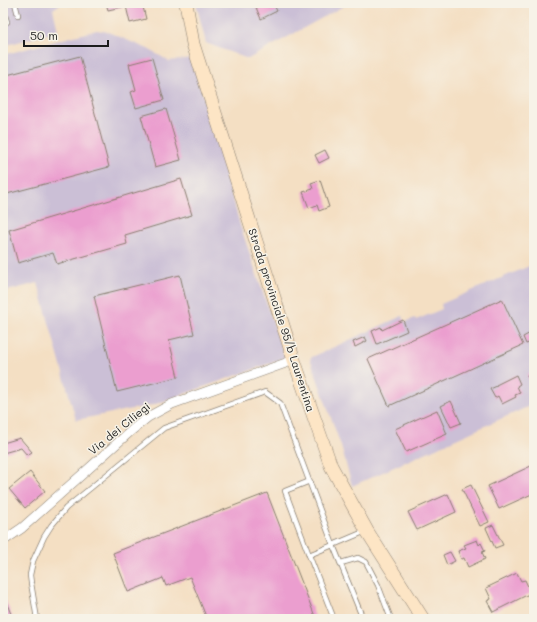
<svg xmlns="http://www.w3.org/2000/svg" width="537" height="622" viewBox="0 0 537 622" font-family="Mali,sans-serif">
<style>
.industrial{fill:#cbbfd6}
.building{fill:#eb9ecf}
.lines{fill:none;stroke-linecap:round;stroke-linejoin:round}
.service-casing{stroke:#887e70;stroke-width:6}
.minor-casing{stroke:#887e70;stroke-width:10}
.secondary-casing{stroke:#887e70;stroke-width:14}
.service{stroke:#fff;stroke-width:4.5}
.minor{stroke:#fff;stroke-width:9}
.secondary{stroke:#fde5c5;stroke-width:13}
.labels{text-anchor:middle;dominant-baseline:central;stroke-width:3;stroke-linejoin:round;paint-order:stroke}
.street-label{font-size:11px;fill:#1c1c1c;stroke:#f7f3e8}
</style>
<rect width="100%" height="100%" fill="#f7f3e8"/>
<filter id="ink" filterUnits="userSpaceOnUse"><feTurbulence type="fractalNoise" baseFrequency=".025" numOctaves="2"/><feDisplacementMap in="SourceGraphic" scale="8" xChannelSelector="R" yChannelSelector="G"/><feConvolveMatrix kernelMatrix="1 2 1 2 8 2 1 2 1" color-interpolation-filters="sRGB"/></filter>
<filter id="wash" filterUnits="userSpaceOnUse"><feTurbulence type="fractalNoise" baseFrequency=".012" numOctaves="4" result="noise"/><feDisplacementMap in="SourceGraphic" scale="16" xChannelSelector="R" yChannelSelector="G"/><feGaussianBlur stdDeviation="0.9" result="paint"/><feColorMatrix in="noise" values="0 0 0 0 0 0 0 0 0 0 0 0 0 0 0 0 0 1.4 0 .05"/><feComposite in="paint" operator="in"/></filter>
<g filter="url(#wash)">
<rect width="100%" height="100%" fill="#f4dfc3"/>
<!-- industrial -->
<g class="industrial">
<polygon points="3,3 62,3 53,9 58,31 3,46"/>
<polygon points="196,3 349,3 248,59 206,43"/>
<polygon points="97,30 108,32 148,49 169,61 193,58 240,225 285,358 153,405 76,420 38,283 3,292 3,55"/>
<polygon points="534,264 534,404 352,486 341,446 310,358 402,316 405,322 415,318 416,320 442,309 441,304"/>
</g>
<g id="blocks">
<!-- building -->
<g class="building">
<polygon points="106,3 142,3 146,19 130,23 126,6 108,10"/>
<polygon points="254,3 273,3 277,11 261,19"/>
<polygon points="80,56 109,167 3,195 3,76"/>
<polygon points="152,58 164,100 136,108 131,92 136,90 129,64"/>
<polygon points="166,109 181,160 155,167 141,116"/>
<polygon points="325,150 329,158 319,163 315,155"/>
<polygon points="181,179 192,215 125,235 127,244 57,264 53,253 18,263 9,230"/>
<polygon points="320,180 329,207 319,211 317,205 309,208 303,192 313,189 311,183"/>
<polygon points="180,275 194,334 169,340 178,377 117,392 94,296"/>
<polygon points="502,299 523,345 389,406 368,359"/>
<polygon points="403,320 407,331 377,344 372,331 381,327 382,330"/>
<polygon points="534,331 534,341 526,344 523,337"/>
<polygon points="365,337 367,341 355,347 353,342"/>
<polygon points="534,371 534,390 527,375"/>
<polygon points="516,375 520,384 517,386 520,393 515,395 516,397 502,404 498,396 495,398 490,389 497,386 496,385"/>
<polygon points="451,401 461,423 451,427 441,406"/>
<polygon points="437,410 447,434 406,452 395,429"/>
<polygon points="20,438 32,452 27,455 21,448 3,453 3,443"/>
<polygon points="531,466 534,472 534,493 499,509 488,486"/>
<polygon points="30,472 45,491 25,508 9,489"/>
<polygon points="471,485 489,522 480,526 462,489"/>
<polygon points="267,493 316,619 207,619 190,577 166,586 163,578 128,592 113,553"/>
<polygon points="448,494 456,512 417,530 408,512"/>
<polygon points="493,525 503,545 495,548 486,528"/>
<polygon points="477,540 479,545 481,543 485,551 482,552 485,559 468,567 464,558 461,559 458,551 466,548 464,545"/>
<polygon points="450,552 455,561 447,565 443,555"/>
<polygon points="517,573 521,581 525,580 531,593 493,612 487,601 491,599 486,588"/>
<polygon points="3,594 13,619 3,619"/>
</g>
</g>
</g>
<g filter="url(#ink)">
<use href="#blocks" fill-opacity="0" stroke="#887e70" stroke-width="1"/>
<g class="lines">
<!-- service casing -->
<g class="service-casing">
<g id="service">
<polyline points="15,3 18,15"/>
<polyline points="3,9 7,22"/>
<polyline points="310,481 285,491 309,555 333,545 363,619"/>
<polyline points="309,555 334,619"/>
<polyline points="341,563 358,558 366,562 378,585 391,619"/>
<polyline points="37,619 31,583 30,575 33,561 44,537 51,526 66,508 164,428 265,392 280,403 333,545 366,531"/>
</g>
</g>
<!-- minor casing -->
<g class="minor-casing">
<polyline id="minor" points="3,541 22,528 132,430 148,417 172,404 294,360"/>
</g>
<!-- secondary casing -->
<g class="secondary-casing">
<polyline id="secondary" points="186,3 193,44 294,360 331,466 367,531 423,619"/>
</g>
<!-- service -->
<use href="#service" class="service"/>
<!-- minor -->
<use href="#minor" class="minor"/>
<!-- secondary -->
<use href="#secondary" class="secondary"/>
</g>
</g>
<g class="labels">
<!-- street labels -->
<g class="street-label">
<text transform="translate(282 320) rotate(72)">Strada provinciale 95/b Laurentina</text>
<text transform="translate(119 428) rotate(-39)">Via dei Ciliegi</text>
</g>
</g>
<!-- margin -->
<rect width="537" height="622" fill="none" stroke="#f7f3e8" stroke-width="16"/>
<!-- scale -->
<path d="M24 40v6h84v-6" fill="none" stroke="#1c1c1c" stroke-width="2"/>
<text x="30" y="40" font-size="12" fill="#1c1c1c" stroke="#f7f3e8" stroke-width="3" paint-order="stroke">50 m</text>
</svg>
